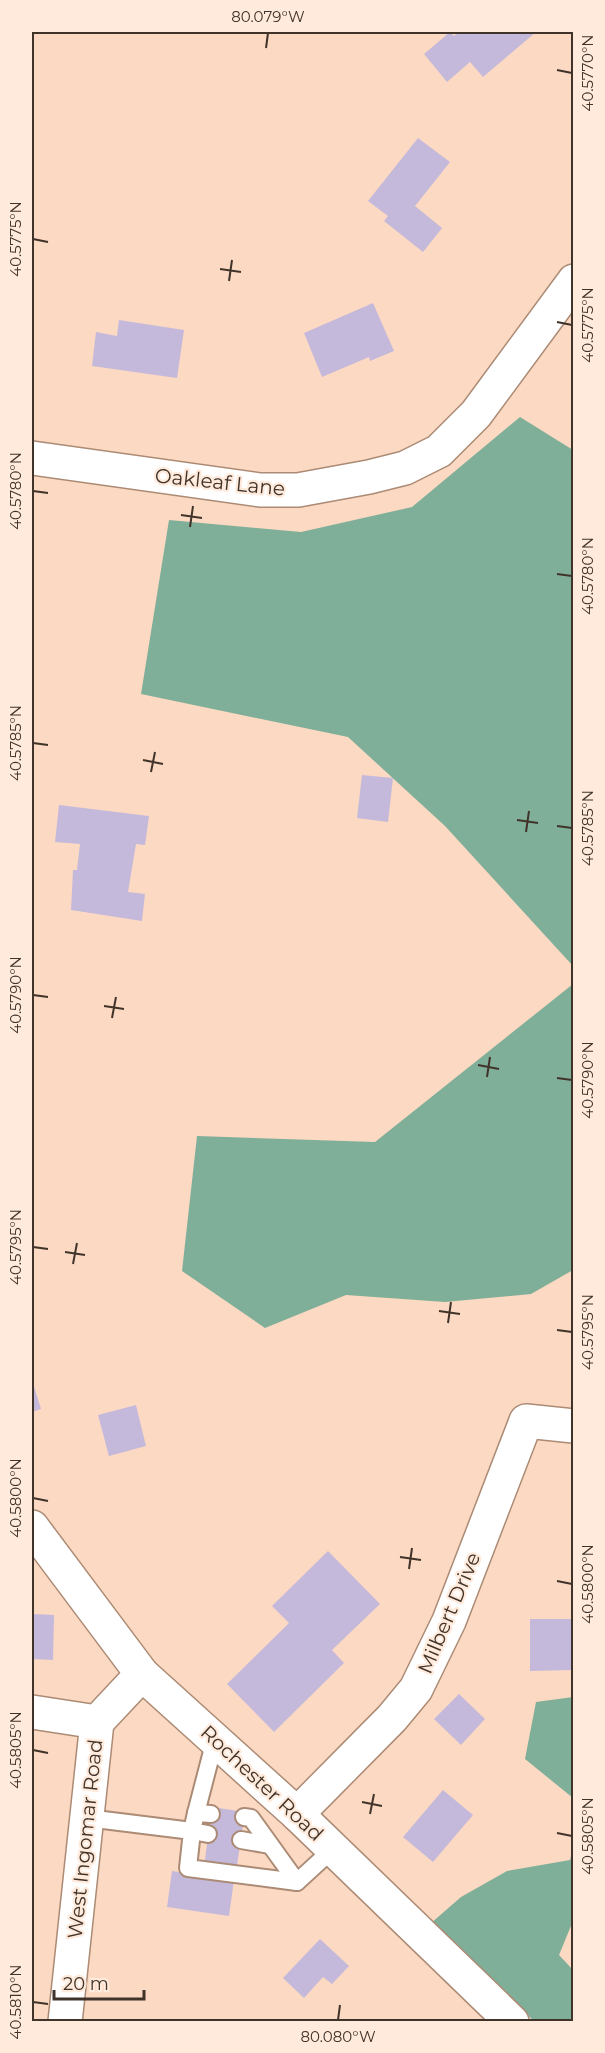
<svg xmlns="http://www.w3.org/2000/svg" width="605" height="2053" viewBox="0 0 605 2053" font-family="Montserrat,sans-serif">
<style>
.forest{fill:#80af99}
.building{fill:#c5b9db}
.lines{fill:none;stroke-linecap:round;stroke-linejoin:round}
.service-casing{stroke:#ab8b75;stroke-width:20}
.minor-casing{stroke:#ab8b75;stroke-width:36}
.tertiary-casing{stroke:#ab8b75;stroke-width:36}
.service{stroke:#fff;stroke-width:16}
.minor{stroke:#fff;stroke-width:33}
.tertiary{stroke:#fff;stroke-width:33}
.ticks{fill:none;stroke:#40332a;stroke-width:2}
.labels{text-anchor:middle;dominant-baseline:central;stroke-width:4.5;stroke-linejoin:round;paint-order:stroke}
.street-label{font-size:20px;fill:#40332a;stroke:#ffeadb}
.neatline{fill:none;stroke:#40332a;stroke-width:2}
.ticks-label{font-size:15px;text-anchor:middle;fill:#40332a}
</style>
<rect width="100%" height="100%" fill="#fcd9c2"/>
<!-- forest -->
<g class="forest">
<polygon points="520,417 573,450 573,966 445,826 348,737 141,694 169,520 301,532 412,507"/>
<polygon points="573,984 573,1270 531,1294 445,1302 346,1295 265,1328 182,1271 197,1136 375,1142"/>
<polygon points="573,1697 574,1697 573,1798 525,1759 536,1702"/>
<polygon points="573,1848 573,1921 559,1955 573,1970 573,2021 534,2021 430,1924 461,1897 507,1871 570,1860"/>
</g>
<!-- building -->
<g class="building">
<polygon points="450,32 454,36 459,32 536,32 483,77 470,62 447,82 424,54"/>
<polygon points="418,138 450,162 415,206 442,228 423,252 384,221 388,216 368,201"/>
<polygon points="373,303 394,351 370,361 369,357 322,377 304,333"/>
<polygon points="119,320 184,330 177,378 92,366 96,332 117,336"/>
<polygon points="362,775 393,778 388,822 357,818"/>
<polygon points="59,805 149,816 145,845 136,844 128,892 145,894 142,921 71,910 73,870 77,870 80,844 55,842"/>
<polygon points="32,1380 41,1409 32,1412"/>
<polygon points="136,1405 146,1446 109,1456 98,1415"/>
<polygon points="328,1551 380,1604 332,1650 344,1663 274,1732 227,1684 289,1623 272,1606"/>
<polygon points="571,1609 574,1609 572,1670 530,1671 530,1619 571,1619"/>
<polygon points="32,1614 54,1615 53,1660 32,1659"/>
<polygon points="459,1694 485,1719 461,1745 434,1719"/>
<polygon points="443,1790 473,1815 433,1862 403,1837"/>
<polygon points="212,1807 245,1812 236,1872 204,1867"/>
<polygon points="172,1871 234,1880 229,1916 167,1907"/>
<polygon points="320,1939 349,1966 332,1984 323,1977 304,1998 283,1978"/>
</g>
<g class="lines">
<!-- service casing -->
<g class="service-casing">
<g id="service">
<polyline points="196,1813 215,1740"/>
<polyline points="244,1817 251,1818 297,1882"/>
<polyline points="87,1818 192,1831 188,1868 297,1882 333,1849"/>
<polyline points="208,1834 192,1831 196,1813 211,1814"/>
<polyline points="241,1840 270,1845"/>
</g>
</g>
<!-- minor casing -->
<g class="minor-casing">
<g id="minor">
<polyline points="32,458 260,490 298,490 369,477 405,468 439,451 476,414 574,281"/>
<polyline points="32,1712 97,1722"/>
<polyline points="297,1814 392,1718 416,1689 449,1621 526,1421 574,1426"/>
</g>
</g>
<!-- tertiary casing -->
<g class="tertiary-casing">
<g id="tertiary">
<polyline points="32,1527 142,1674 297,1814 512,2022"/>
<polyline points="65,2022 97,1722 142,1674"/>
</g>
</g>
<!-- service -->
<use href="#service" class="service"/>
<!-- minor -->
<use href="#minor" class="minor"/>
<!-- tertiary -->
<use href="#tertiary" class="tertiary"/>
</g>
<!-- ticks -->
<path class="ticks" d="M266,48L268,33M557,70L572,73M33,239L48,242M220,269L241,272M229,281L232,260M557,322L572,325M33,491L48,493M181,515L202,518M190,527L193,506M557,574L572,576M33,743L48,745M143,760L163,764M151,772L155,752M517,820L538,823M557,826L572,828M526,832L529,811M33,995L48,997M104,1006L124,1009M112,1018L116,997M478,1065L499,1069M487,1077L490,1057M557,1078L572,1080M33,1247L48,1249M65,1252L85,1255M73,1264L77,1243M439,1311L460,1314M448,1323L451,1302M557,1330L572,1332M33,1498L48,1501M400,1557L421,1560M409,1569L412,1548M557,1581L572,1584M33,1750L48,1753M362,1802L382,1806M370,1814L374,1794M557,1833L572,1836M33,2002L48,2004M338,2020L340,2005"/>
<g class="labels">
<!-- street labels -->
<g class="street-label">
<text transform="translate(220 482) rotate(6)">Oakleaf Lane</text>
<text transform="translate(449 1613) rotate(-67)">Milbert Drive</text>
<text transform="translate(262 1783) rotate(43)">Rochester Road</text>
<text transform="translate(85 1839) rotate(-84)">West Ingomar Road</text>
</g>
</g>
<!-- border -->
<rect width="605" height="2053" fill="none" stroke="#ffeadb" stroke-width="66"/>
<!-- scale -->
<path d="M54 1990v9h90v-9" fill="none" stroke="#40332a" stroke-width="3"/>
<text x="63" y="1990" font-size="18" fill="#40332a" stroke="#ffeadb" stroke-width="4.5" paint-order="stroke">20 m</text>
<rect x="33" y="33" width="539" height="1987" class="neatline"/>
<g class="ticks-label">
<text x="268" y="22">80.079°W</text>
<text transform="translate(588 73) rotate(-90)" y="5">40.5770°N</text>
<text transform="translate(16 239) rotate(-90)" y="5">40.5775°N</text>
<text transform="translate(588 325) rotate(-90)" y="5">40.5775°N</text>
<text transform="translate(16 491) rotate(-90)" y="5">40.5780°N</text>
<text transform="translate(588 576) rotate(-90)" y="5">40.5780°N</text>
<text transform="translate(16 743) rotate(-90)" y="5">40.5785°N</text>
<text transform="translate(588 828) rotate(-90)" y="5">40.5785°N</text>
<text transform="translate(16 995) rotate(-90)" y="5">40.5790°N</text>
<text transform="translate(588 1080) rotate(-90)" y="5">40.5790°N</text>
<text transform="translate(16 1247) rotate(-90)" y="5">40.5795°N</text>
<text transform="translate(588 1332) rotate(-90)" y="5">40.5795°N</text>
<text transform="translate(16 1498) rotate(-90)" y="5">40.5800°N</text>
<text transform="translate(588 1584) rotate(-90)" y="5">40.5800°N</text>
<text transform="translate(16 1750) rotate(-90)" y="5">40.5805°N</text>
<text transform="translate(588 1836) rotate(-90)" y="5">40.5805°N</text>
<text transform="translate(16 2002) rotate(-90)" y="5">40.5810°N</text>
<text x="338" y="2042">80.080°W</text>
</g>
</svg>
